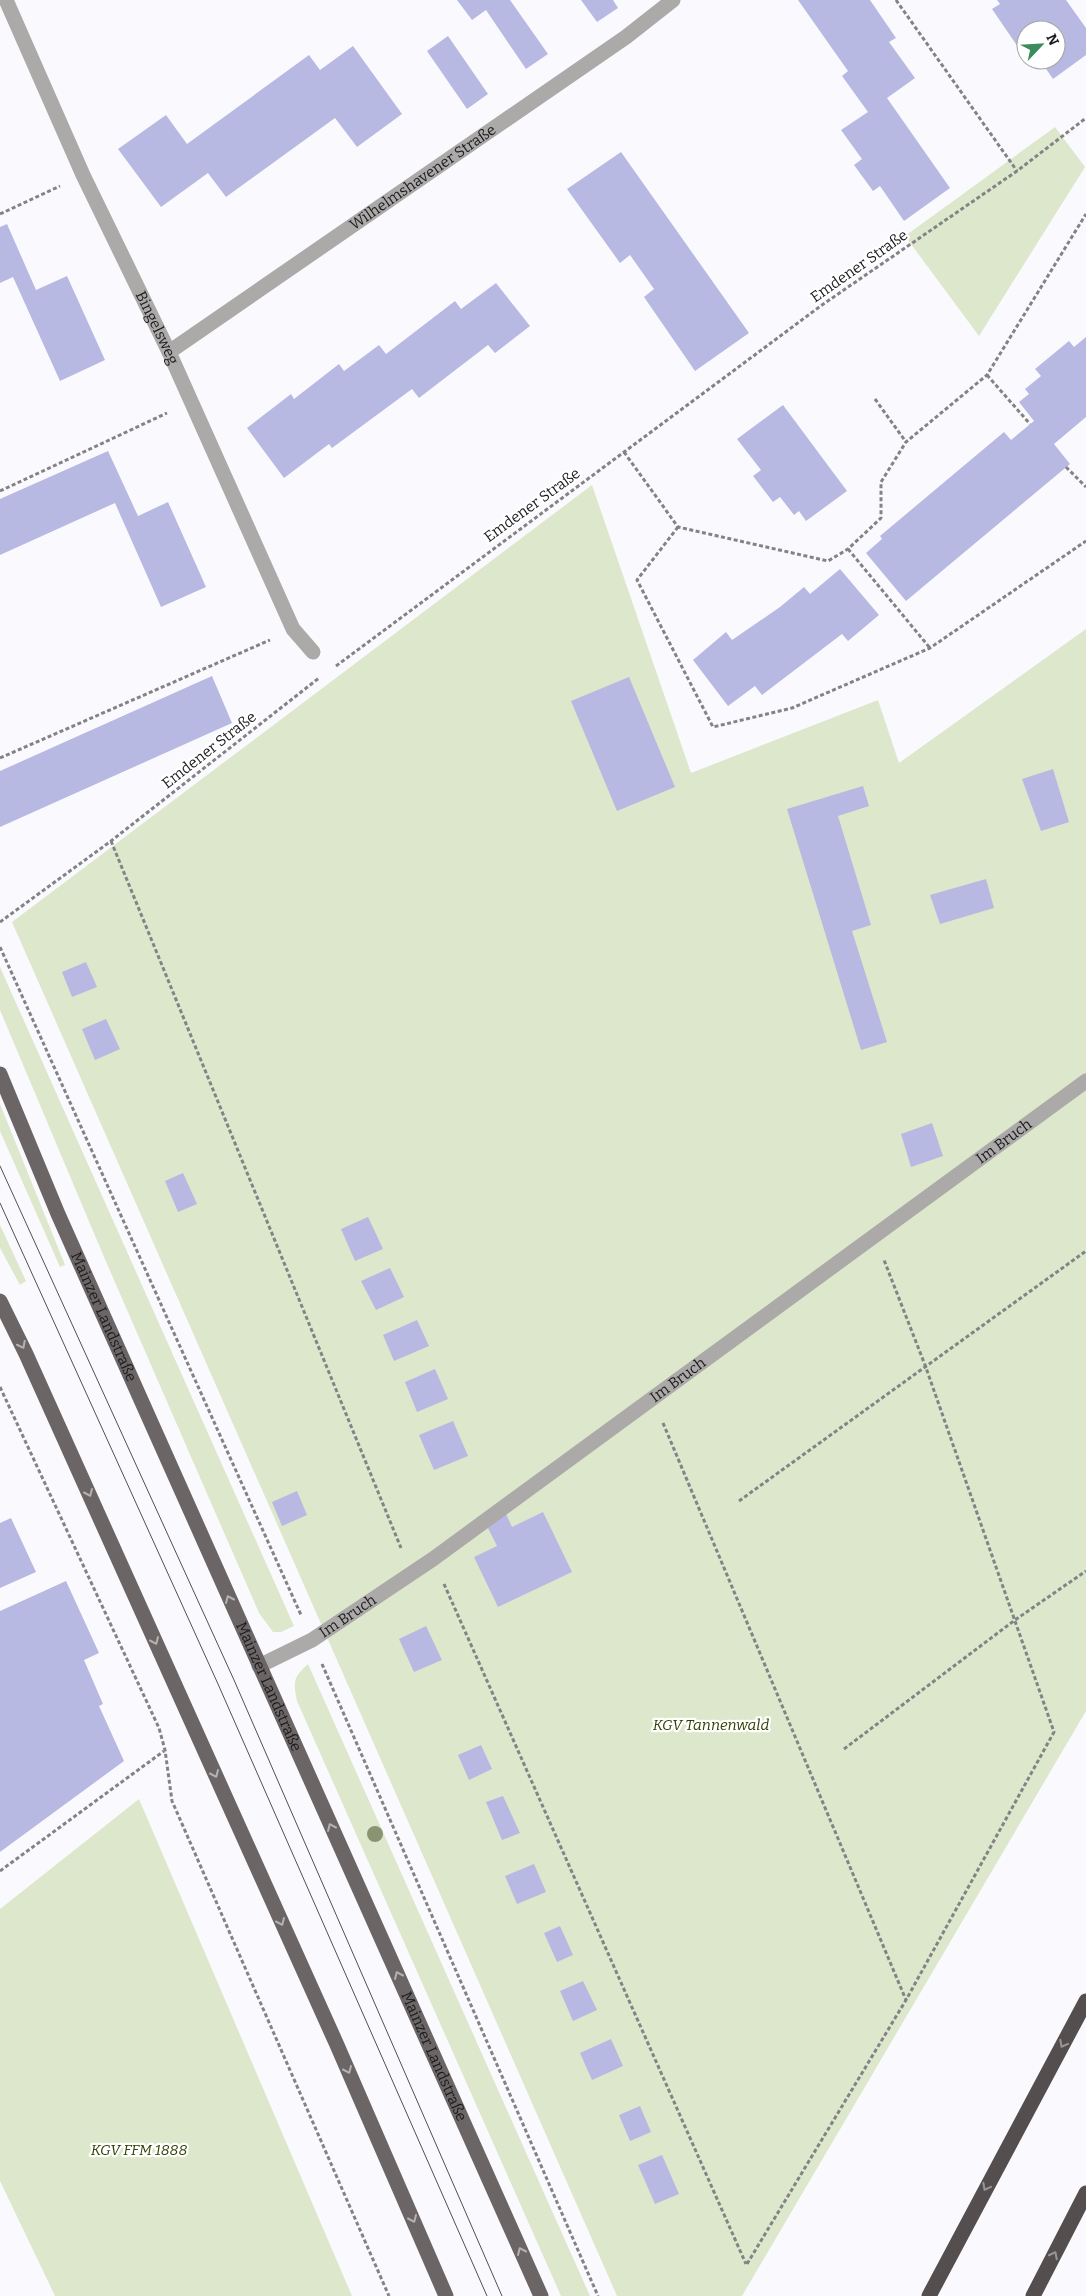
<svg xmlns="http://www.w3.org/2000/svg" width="1086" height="2296" viewBox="0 0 1086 2296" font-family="Bitter,serif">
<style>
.green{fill:#dde7cc}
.building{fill:#b7b9e2}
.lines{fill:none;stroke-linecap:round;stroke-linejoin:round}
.path{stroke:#838386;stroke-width:3;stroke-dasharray:4 2.5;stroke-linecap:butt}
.service{stroke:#aca9a9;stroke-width:15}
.minor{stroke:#aca9a9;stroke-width:15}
.primary{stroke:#6b6566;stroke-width:15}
.motorway{stroke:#554e4e;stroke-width:15}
.tram{stroke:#515153;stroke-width:1}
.tree{fill:#8b9472}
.oneway{stroke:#b5b2b2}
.oneway2{stroke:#999595}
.labels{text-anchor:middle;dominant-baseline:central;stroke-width:4.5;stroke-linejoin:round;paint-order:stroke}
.street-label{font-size:15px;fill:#1b1b1d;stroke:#fff}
.park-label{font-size:15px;font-style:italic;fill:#304000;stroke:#fff}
</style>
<rect width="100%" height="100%" fill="#fafafe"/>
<!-- green -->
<g class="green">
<polygon points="1055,127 1085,167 979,336 905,236"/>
<polygon points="592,485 691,773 878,700 899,763 1086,629 1086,1711 742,2296 617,2296 12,922"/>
<polygon points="0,967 294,1626 281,1632 273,1632 259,1613 104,1257 0,1010"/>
<polygon points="0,1104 65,1265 60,1267 0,1131"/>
<polygon points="0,1225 26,1281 20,1285 0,1248"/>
<path d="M308,1664L590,2296H561L297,1701C293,1681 293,1678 308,1664Z"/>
<polygon points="139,1799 352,2296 55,2296 0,2181 0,1909"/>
</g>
<!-- building -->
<g class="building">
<polygon points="457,0 510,0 548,54 526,69 486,10 472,20"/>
<polygon points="581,0 613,0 618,8 597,22"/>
<polygon points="798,0 870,0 896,38 889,42 915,78 887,98 950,188 904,221 880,186 873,191 854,165 862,159 841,130 868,112 842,76 848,71"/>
<polygon points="997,0 1066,0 1086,28 1086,55 1053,79 1040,60 1056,60 1056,30 1026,30 1026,46 1020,50 992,9 1000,4"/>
<polygon points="448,36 488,94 467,109 427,51"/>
<polygon points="353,46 402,114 357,147 335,118 226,197 208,173 161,207 118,149 166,115 187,144 309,55 320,70"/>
<polygon points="621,152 749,333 695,371 644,297 654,289 630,255 620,263 567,189"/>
<polygon points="7,224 36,290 67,276 105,360 60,381 13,277 0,283 0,227"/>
<polygon points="496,283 530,326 495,353 488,345 419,398 412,389 332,448 329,444 284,478 247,428 291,394 294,399 339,364 344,371 379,345 386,354 455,301 461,309"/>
<polygon points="1086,337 1086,417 1054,444 1070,464 906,601 866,553 882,539 880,536 1004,432 1011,440 1034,421 1019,402 1029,394 1025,389 1041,376 1035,369 1069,341 1074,347"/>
<polygon points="783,405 847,491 806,521 799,511 794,515 780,497 773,502 753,476 761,470 737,439"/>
<polygon points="108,451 138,516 168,502 206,587 161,607 115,503 0,555 0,499"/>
<polygon points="840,569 879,615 848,641 842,634 762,695 755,686 728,706 693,660 726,632 732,640 780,607 804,587 810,594"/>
<polygon points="212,676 232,723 0,827 0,771"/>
<polygon points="629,677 675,787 617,811 571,701"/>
<polygon points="1053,769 1069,822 1041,831 1022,779"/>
<polygon points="863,786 869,806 838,816 871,925 852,931 887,1042 861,1050 787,809"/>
<polygon points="986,879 994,908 940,924 930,895"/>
<polygon points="86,962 97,987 72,997 62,972"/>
<polygon points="106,1019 120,1049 95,1060 82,1029"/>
<polygon points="932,1123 943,1156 911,1167 901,1134"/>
<polygon points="183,1173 197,1204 178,1212 165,1181"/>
<polygon points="368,1217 383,1249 355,1261 341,1229"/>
<polygon points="390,1268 404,1297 376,1310 361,1281"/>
<polygon points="417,1320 429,1346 394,1361 383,1335"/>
<polygon points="435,1369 448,1399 417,1412 405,1382"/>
<polygon points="453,1421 468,1456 434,1470 419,1435"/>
<polygon points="297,1491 307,1515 282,1526 272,1502"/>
<polygon points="543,1512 572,1572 498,1607 474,1557 497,1546 486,1524 506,1514 512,1527"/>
<polygon points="11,1518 36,1572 0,1588 0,1523"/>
<polygon points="66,1581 99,1653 84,1660 103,1704 99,1706 124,1761 0,1852 0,1611"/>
<polygon points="426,1626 442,1660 414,1672 399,1639"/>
<polygon points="481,1745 492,1769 469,1780 458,1755"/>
<polygon points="503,1796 520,1833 502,1840 486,1802"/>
<polygon points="534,1864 546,1892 517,1904 505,1876"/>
<polygon points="560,1926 573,1955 557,1962 544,1933"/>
<polygon points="583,1981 597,2010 573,2021 560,1991"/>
<polygon points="611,2039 623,2066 592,2080 580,2053"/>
<polygon points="640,2106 651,2132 630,2141 619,2115"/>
<polygon points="662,2155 679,2194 655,2204 638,2165"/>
</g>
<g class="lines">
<!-- path -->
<g class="path">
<polyline points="896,0 1017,171"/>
<polyline points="0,214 60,186"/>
<polyline points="987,375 1030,424"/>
<polyline points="875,399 906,442"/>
<polyline points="624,452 678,527 828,561 848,549 881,518 881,482 906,442 987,375 1086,214"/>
<polyline points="1066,467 1086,487"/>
<polyline points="0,491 167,413"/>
<polyline points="678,527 637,580 713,727 792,708 930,648 1086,541"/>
<polyline points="848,549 930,648"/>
<polyline points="336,666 822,305 1017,171 1086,118"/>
<polyline points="0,758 270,640"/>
<polyline points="111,841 401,1548"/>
<polyline points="0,922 111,841 319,678"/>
<polyline points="0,947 301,1615"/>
<polyline points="0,1387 159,1728 165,1750 172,1801 389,2296"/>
<polyline points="663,1423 906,2000"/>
<polyline points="739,1501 1086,1251"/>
<polyline points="444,1584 746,2264"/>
<polyline points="322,1664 598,2296"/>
<polyline points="844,1749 1015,1620 1086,1571"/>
<polyline points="0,1871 164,1751"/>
<polyline points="747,2264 906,2000 1054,1732 925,1365 884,1260"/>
</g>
<!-- service -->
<path class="service" id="s1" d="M259,1666L312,1640L433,1559L1086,1081"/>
<!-- minor -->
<g class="minor">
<path id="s2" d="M6,0L83,175L169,352L293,629L313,652"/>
<path id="s3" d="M169,352L626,37L673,0"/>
</g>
<!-- primary -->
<g class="primary">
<path id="s4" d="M0,1074L58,1214L541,2296"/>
<polyline points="0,1301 26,1354 337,2045 446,2296"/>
</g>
<!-- motorway -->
<g class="motorway">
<polyline points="929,2296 1086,2001"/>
<polyline points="1033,2296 1086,2193"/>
</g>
<!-- tram -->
<g class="tram">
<polyline points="0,1166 234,1680 502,2296"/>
<polyline points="0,1203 218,1684 487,2296"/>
</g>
</g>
<!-- trees -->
<circle class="tree" cx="375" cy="1834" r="8"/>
<!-- one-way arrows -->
<defs><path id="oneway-chevron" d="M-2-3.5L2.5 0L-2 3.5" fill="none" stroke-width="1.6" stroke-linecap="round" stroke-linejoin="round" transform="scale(1.25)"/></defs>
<g class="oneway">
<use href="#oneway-chevron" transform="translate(22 1345) rotate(63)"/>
<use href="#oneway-chevron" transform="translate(89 1493) rotate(66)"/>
<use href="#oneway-chevron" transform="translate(229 1599) rotate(-114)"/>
<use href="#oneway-chevron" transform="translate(155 1641) rotate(66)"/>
<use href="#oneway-chevron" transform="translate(215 1774) rotate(66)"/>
<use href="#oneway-chevron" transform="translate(331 1827) rotate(-114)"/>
<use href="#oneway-chevron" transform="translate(281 1922) rotate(66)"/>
<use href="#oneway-chevron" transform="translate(398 1975) rotate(-114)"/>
<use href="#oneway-chevron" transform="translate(348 2070) rotate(66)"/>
<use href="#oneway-chevron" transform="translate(413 2219) rotate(66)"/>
<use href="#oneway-chevron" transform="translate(521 2251) rotate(-114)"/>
</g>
<g class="oneway2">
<use href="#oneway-chevron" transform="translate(1063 2044) rotate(118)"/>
<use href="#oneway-chevron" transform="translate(986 2187) rotate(118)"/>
<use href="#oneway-chevron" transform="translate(1054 2255) rotate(-63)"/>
</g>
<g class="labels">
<!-- street labels -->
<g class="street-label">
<text stroke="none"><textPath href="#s3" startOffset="308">Wilhelmshavener Straße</textPath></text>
<text transform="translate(859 266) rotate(-35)">Emdener Straße</text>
<text stroke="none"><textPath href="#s2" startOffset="361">Bingelsweg</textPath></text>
<text transform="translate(532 505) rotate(-36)">Emdener Straße</text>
<text transform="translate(209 750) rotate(-38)">Emdener Straße</text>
<text stroke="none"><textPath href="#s1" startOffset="912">Im Bruch</textPath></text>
<text stroke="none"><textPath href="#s4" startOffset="264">Mainzer Landstraße</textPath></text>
<text stroke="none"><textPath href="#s1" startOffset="508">Im Bruch</textPath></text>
<text stroke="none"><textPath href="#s1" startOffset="102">Im Bruch</textPath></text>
<text stroke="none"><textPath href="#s4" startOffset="669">Mainzer Landstraße</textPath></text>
<text stroke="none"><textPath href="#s4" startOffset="1074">Mainzer Landstraße</textPath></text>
</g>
<!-- park labels -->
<g class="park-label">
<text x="711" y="1725">KGV Tannenwald</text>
<text x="139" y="2150">KGV FFM 1888</text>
</g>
</g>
<!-- north arrow -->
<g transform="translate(1041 45) rotate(65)"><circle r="24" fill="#ffffff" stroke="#a4a4a5"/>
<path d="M0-4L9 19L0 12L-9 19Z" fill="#3b8c5d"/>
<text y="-8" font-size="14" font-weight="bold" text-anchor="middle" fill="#1b1b1d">N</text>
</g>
</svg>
